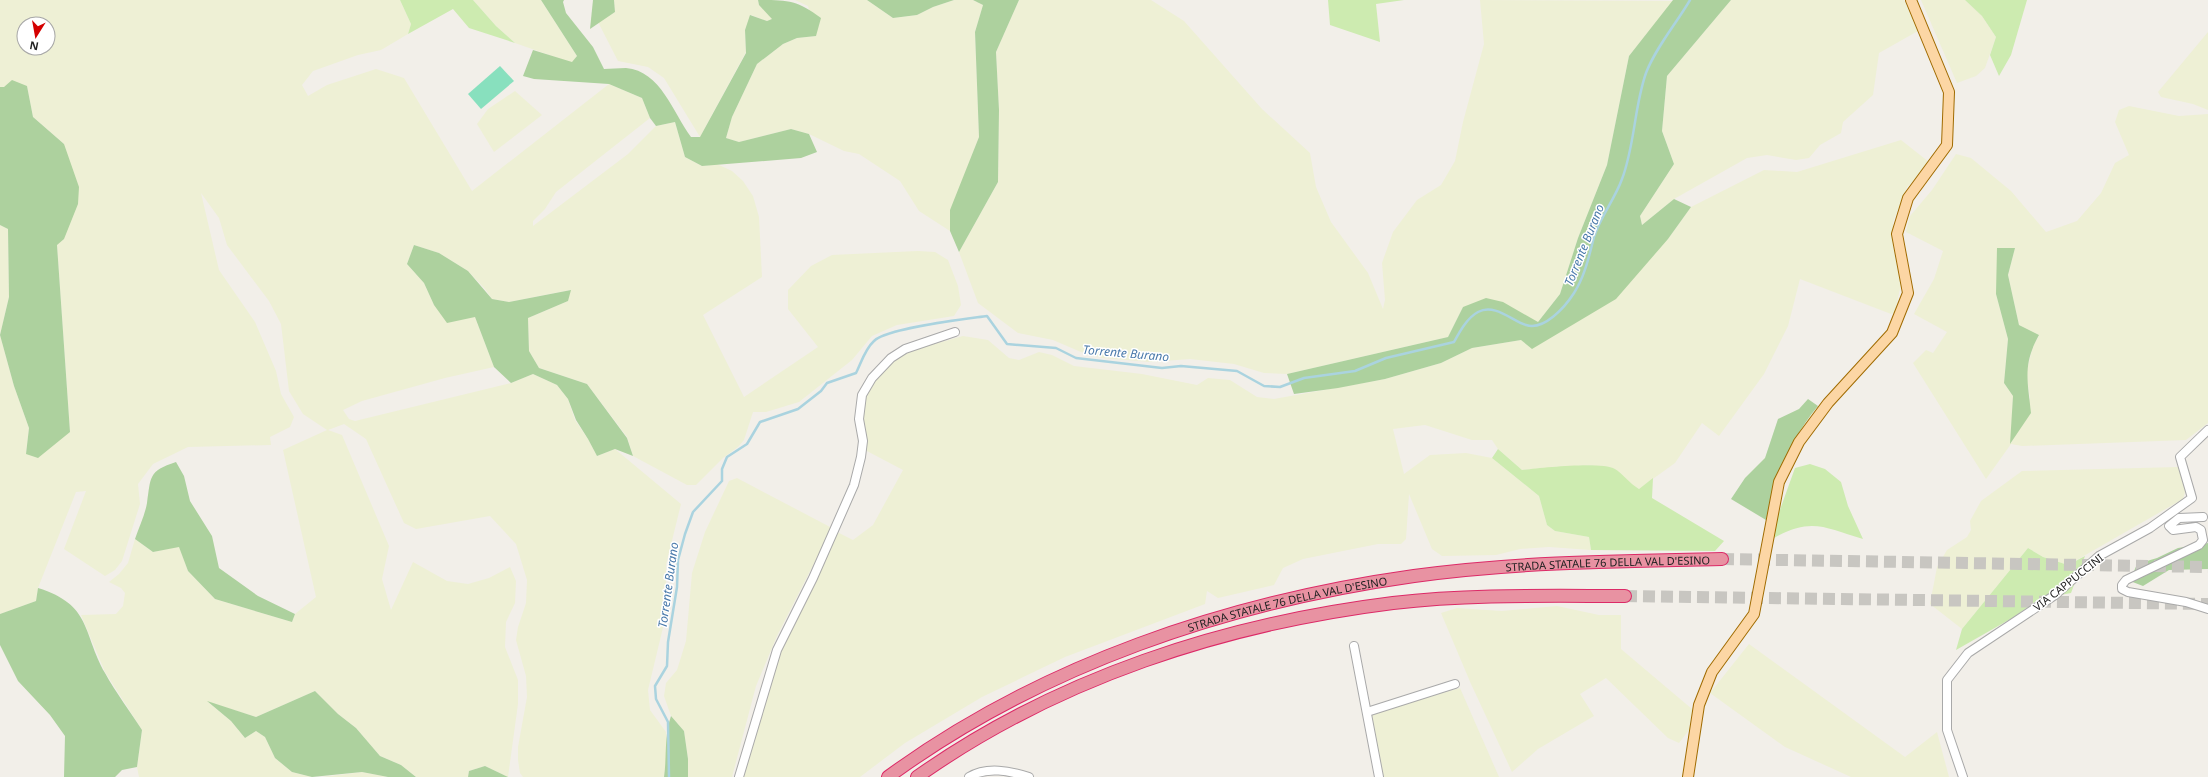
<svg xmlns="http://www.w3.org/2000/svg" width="2208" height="777" viewBox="0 0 2208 777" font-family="'Noto Sans',sans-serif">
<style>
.farmland{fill:#eef0d5;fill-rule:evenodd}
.grass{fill:#cdebb0}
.forest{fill:#add19e}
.pitch{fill:#88e0be}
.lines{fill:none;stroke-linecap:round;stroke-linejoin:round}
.stream{stroke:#aad3df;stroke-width:2.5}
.highway-tunnel{stroke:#c8c6c1;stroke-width:12;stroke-dasharray:12 6;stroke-linecap:butt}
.minor-casing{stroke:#a9a9a9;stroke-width:10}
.major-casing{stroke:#a06b00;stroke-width:12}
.highway-casing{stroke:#dc2a67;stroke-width:14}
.minor{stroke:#fff;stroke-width:8}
.major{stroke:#fcd6a4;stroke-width:10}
.highway{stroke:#e892a2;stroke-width:12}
.labels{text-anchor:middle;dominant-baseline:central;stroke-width:3;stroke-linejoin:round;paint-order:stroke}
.street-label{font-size:11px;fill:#222;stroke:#fff}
.water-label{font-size:12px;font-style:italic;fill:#4a7aab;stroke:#fff}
</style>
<rect width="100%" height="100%" fill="#f2efe9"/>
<!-- farmland -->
<g class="farmland">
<path d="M0,0H400L411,24L408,34L381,50L358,55L313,71L302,85L308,96L327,85L376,69L404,78L472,191L609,84L642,98L650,118L556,192L545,209L533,221V226L628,154L656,126L675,122L685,157L702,166L717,164L732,171L743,181L753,196L759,217L762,277L703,315L744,397L818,347L788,309V290L811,266L832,255L918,251L935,252L948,260L958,286L961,305L954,316L897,325L872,336L852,360L799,402L766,412H753L744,440L738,447L723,458L696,485H687L633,456L627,437L587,384L539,368L529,351L528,318L568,301L570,290L509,302L492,299L485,289L468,271L439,253L414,245L407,264L424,283L434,305L475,317L494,367L445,378L362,401L343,410L349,419L355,421L511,383L533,374L557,385L568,399L575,420L588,439L597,456L615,449L681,504L666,565V615L648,690L650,710L666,732L667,752L664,777H523L520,773L518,760V747L527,697L526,676L516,640L518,627L526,603L527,580L516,544L490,516L416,529L404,523L366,439L344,424L328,430L342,435L389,546L382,579L391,610L413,562L447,581L468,584L489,578L510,567L516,581L515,603L506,622L505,647L518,680V704L508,777L485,766L469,771L468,777H416L401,765L380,756L356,728L338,714L315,691L256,717L208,702L231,721L245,738L256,731L265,737L275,758L292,772L312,777H139L137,767L142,730L105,672L81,615L116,614L123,606L125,593L121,588L109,582L119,574L128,563L135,539L153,552L179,546L188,571L215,599L292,622L295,614L316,597L283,450L327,430L303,414L289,391L281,324L269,301L227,245L219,218L201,193L219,270L255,322L276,371L281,394L294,417L290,427L270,437L271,445L188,447L153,464L138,484L140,504L122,561L115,570L105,576L64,549L86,491L76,492L38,588L36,601L0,614V225L8,229L9,297L0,335L14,386L29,428L26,454L70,432L57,245L64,144L33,117L27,86L0,87ZM24,24H48V48H24Z"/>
<polygon points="473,0 541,0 577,56 572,63 515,43 496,26"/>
<polygon points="614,0 758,0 759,5 773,19 767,21 751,15 745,30 746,52 700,137 664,78 648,67 618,61 598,22 615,12"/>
<polygon points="795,0 867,0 893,18 917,15 933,7 954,0 973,0 983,5 975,32 979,137 951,210 950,231 919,211 900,181 859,154 844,151 809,134 791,129 739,142 726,138 732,117 757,64 783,44 797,38 816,36 808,6"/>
<polygon points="1019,0 1151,0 1184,21 1262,109 1310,153 1316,187 1331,222 1368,273 1383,309 1385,300 1382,263 1393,232 1417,200 1441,185 1455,161 1463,122 1484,44 1480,0 1673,1 1629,56 1607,165 1578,238 1560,294 1538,322 1463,307 1448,337 1287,374 1264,373 1234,364 1190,359 1151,362 1103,358 1081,352 1053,340 1018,333 978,303 959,252 998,182 999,110 996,52"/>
<polygon points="1731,0 1904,0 1918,31 1879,53 1873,95 1843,122 1841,133 1820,145 1809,158 1796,160 1767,155 1747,158 1674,199 1642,225 1640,216 1674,164 1662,131 1667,76"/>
<polygon points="1921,0 1965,0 1982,16 1996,37 1985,68 1976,76 1957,83"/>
<polygon points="2208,32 2208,110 2193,104 2161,97 2158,92"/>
<polygon points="515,91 542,115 494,152 477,124 488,109"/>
<path d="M2129,106L2179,116L2208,114V423L2186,440L2022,446L2011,444L1986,479L1913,363L1926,350L1933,353L1947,332L1914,314L1934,279L1943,251L1906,232L1910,216L1932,190L1956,154L1971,158L2011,191L2046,232L2077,221L2101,193L2115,163L2129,155L2115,122L2119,110ZM2015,248L2008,275L2019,325L2039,336L2033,346L2026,374L2030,398L2011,443L2013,396L2004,383L2008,339L1996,294Z"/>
<polygon points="1901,140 1929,162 1926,169 1907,187 1893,222 1893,246 1901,284 1895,312 1891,314 1800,279 1788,326 1764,374 1719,436 1702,423 1675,463 1639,489 1629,483 1615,469 1590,465 1522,470 1498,449 1492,440 1472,440 1425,425 1393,429 1404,474 1430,455 1466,453 1492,458 1539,496 1547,525 1555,531 1589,537 1591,550 1549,547 1520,549 1496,555 1442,556 1432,549 1409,494 1406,539 1401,544 1378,544 1303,559 1283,568 1274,585 1218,598 1207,591 1205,604 1065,657 982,697 905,743 860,777 742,777 773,668 837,532 853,540 873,525 903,470 865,450 862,401 874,379 894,359 909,351 963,336 988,340 1009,358 1019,360 1039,352 1052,355 1074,366 1142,374 1197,385 1208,378 1230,380 1257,397 1274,399 1385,379 1441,363 1472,348 1521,340 1668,239 1691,207 1764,170 1797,172"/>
<polygon points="2179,467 2186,489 2183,499 2068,565 2043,557 2028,548 1962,629 1930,604 1937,567 1947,550 1967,537 1971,530 1970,521 1981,501 2022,471"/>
<polygon points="737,478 832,528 777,636 756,686 732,777 688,777 688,759 684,731 671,716 664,696 666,683 677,670 686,641 692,573 705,532 729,481"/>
<polygon points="1557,606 1599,615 1621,615 1621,649 1692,709 1689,730 1679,743 1668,738 1606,678 1580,694 1594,716 1538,749 1512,772 1471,684 1441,613 1457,608 1502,611"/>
<polygon points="1749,644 1905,757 1937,732 1949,777 1851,777 1785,747 1710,693"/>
<polygon points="1460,688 1499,777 1381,777 1369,714"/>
<polygon points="362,772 388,777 322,777"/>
</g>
<!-- grass -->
<g class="grass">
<polygon points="400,0 473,0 496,26 515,43 469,28 453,9 408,34 411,24"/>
<polygon points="1328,0 1404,0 1376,4 1380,42 1330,25"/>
<polygon points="1965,0 2027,0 2011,55 1999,76 1990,55 1996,37 1982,16"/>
<path d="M1498,449L1522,470C1540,468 1601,461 1615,469C1622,473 1629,483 1639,489L1653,478L1652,498L1724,541L1715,551L1591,550L1589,537L1555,531L1547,525L1539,496L1492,458Z"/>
<path d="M1810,464L1825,469L1841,482L1848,506L1863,539C1825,528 1812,517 1774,538L1777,518L1795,468Z"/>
<polygon points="2028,548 2043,557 2068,565 2085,556 2071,593 2039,599 2014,617 1956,650 1962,629"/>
</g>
<!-- forest -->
<g class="forest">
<path d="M541,0H564L563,2L566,13L593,47L604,69C611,69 618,68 626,68C661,71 673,113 691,137H700L746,53L745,30L750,15L767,21L772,19L759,5L758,0C788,0 797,0 821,18L816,36L797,38L783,44L757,64L732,117L726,138L739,142L791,129L809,134L817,152L801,158L702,166L685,157L675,122L656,126L650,118L642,98L609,84L534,79L523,76L533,50L572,62L577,56Z"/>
<polygon points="593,0 614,0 615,12 590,29"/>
<polygon points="867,0 954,0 933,7 917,15 893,18"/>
<polygon points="973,0 1019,0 996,52 999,110 998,182 959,252 950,231 950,210 979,137 975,32 983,5"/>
<polygon points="1673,0 1731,0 1667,76 1662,131 1674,164 1640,216 1642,225 1674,199 1691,207 1668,239 1616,299 1532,349 1521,340 1472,348 1441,363 1385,379 1338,388 1294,394 1287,374 1448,337 1463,307 1486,298 1503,302 1538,322 1560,294 1578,238 1607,165 1629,56"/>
<polygon points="12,80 27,86 33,117 64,144 79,187 78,204 64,239 57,245 70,432 38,458 26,454 29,428 14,386 0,335 9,297 8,229 0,225 0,87 4,87"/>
<polygon points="414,245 439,253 468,271 492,299 509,302 571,290 568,301 528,318 529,351 539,368 587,384 627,438 633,456 615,449 597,456 588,439 576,420 568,399 557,385 533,374 511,383 494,367 475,317 447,323 434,305 424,283 407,264"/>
<path d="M1997,248H2015L2008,275L2019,325L2039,335C2022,365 2028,382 2031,413L2010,444L2013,396L2004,383L2008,339L1996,294Z"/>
<path d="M1808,399L1818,406C1791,437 1776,481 1766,520L1731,499L1745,478L1765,458L1778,419L1799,409Z"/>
<path d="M176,462L184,476L190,501L212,536L219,568L258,596L295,614L292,622L215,599L188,571L179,547L153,552L135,539C139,527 145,515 147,503C151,477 148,471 176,462Z"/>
<polygon points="2208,543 2208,569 2169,570 2143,586 2130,581 2137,564 2157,558 2178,548"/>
<path d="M38,588C92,605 82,632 105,673C116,693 130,711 142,730L137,767L122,770L115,777H64L65,736L50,715L18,681L0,645V614L36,601Z"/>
<polygon points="315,691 338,714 356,728 380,756 401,765 416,777 388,777 362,772 312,777 292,772 275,758 265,737 256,731 245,738 231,721 207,701 256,717"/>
<path d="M671,716L684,731L688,759V777H664C667,756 664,736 671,716Z"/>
<polygon points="485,766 508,777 468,777 469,771"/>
</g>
<!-- pitch -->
<polygon class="pitch" points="500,66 514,81 481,109 468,94"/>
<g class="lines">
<!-- stream -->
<path class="stream" d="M669,777L668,722L656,699L655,686L667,666L668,642L677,587L678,560L685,534L693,512L722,481V469L727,457L747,444L760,422L798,409L821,391L827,383L856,373C861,363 865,349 874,341C887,328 966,319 987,316L1007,344L1056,348L1076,358L1162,368L1181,366L1237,371L1264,386L1280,387L1304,378L1355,371L1386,358L1454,342C1460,331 1467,318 1478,312C1495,303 1512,321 1526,325C1544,331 1565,307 1574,293C1585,276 1589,256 1594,237C1600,217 1615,199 1622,179C1635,145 1634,107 1646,73C1656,47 1676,24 1690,0"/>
<!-- highway-tunnel -->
<g class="highway-tunnel">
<polyline points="1722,559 2208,567"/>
<polyline points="1625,596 2208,604"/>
</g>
<!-- minor casing -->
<g class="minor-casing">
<g id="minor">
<polyline points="2203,517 2179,518 2169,526 2173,530 2196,527 2201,530 2203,540 2199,545 2126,580 2122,585 2122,589 2128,592 2186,602 2208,609"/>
<polyline points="1354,646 1379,777"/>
<polyline points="1367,712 1455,684"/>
<polyline points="739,777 777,650 813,578 854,485 861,457 863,441 859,419 862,395 872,378 891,358 905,349 955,332"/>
<path d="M969,777C987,766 1010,771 1029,777"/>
<polyline points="1963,777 1947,730 1947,680 1968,653 2055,595 2099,556 2150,528 2192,498 2180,457 2208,430"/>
</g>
</g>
<!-- major casing -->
<g class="major-casing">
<polyline id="major" points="1688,777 1699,705 1712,672 1754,614 1779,482 1799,442 1828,403 1892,333 1908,293 1897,234 1908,198 1947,145 1949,92 1911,0"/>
</g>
<!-- highway casing -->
<g class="highway-casing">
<g id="highway">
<path id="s1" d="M888,777C1041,665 1228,602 1414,576C1516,562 1620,561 1722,559"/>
<path d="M917,777C1057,678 1224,624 1393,603C1470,594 1548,596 1625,596"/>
</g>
</g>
<!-- minor -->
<use href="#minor" class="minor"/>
<!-- major -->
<use href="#major" class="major"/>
<!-- highway -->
<use href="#highway" class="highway"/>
</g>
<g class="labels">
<!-- street labels -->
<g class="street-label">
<text stroke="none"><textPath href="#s1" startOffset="763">STRADA STATALE 76 DELLA VAL D'ESINO</textPath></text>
<text transform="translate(2068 582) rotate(-38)">VIA CAPPUCCINI</text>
<text stroke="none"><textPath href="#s1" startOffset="439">STRADA STATALE 76 DELLA VAL D'ESINO</textPath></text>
</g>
<!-- water labels -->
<g class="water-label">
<text transform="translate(1584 245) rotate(-68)">Torrente Burano</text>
<text transform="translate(1126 353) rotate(5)">Torrente Burano</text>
<text transform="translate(668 585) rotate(-82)">Torrente Burano</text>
</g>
</g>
<!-- north arrow -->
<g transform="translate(36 36) rotate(191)"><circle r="19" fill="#ffffff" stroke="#a7a7a7"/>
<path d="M0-3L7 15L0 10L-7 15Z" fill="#d40000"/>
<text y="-6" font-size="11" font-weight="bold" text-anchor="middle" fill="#222222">N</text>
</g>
</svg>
